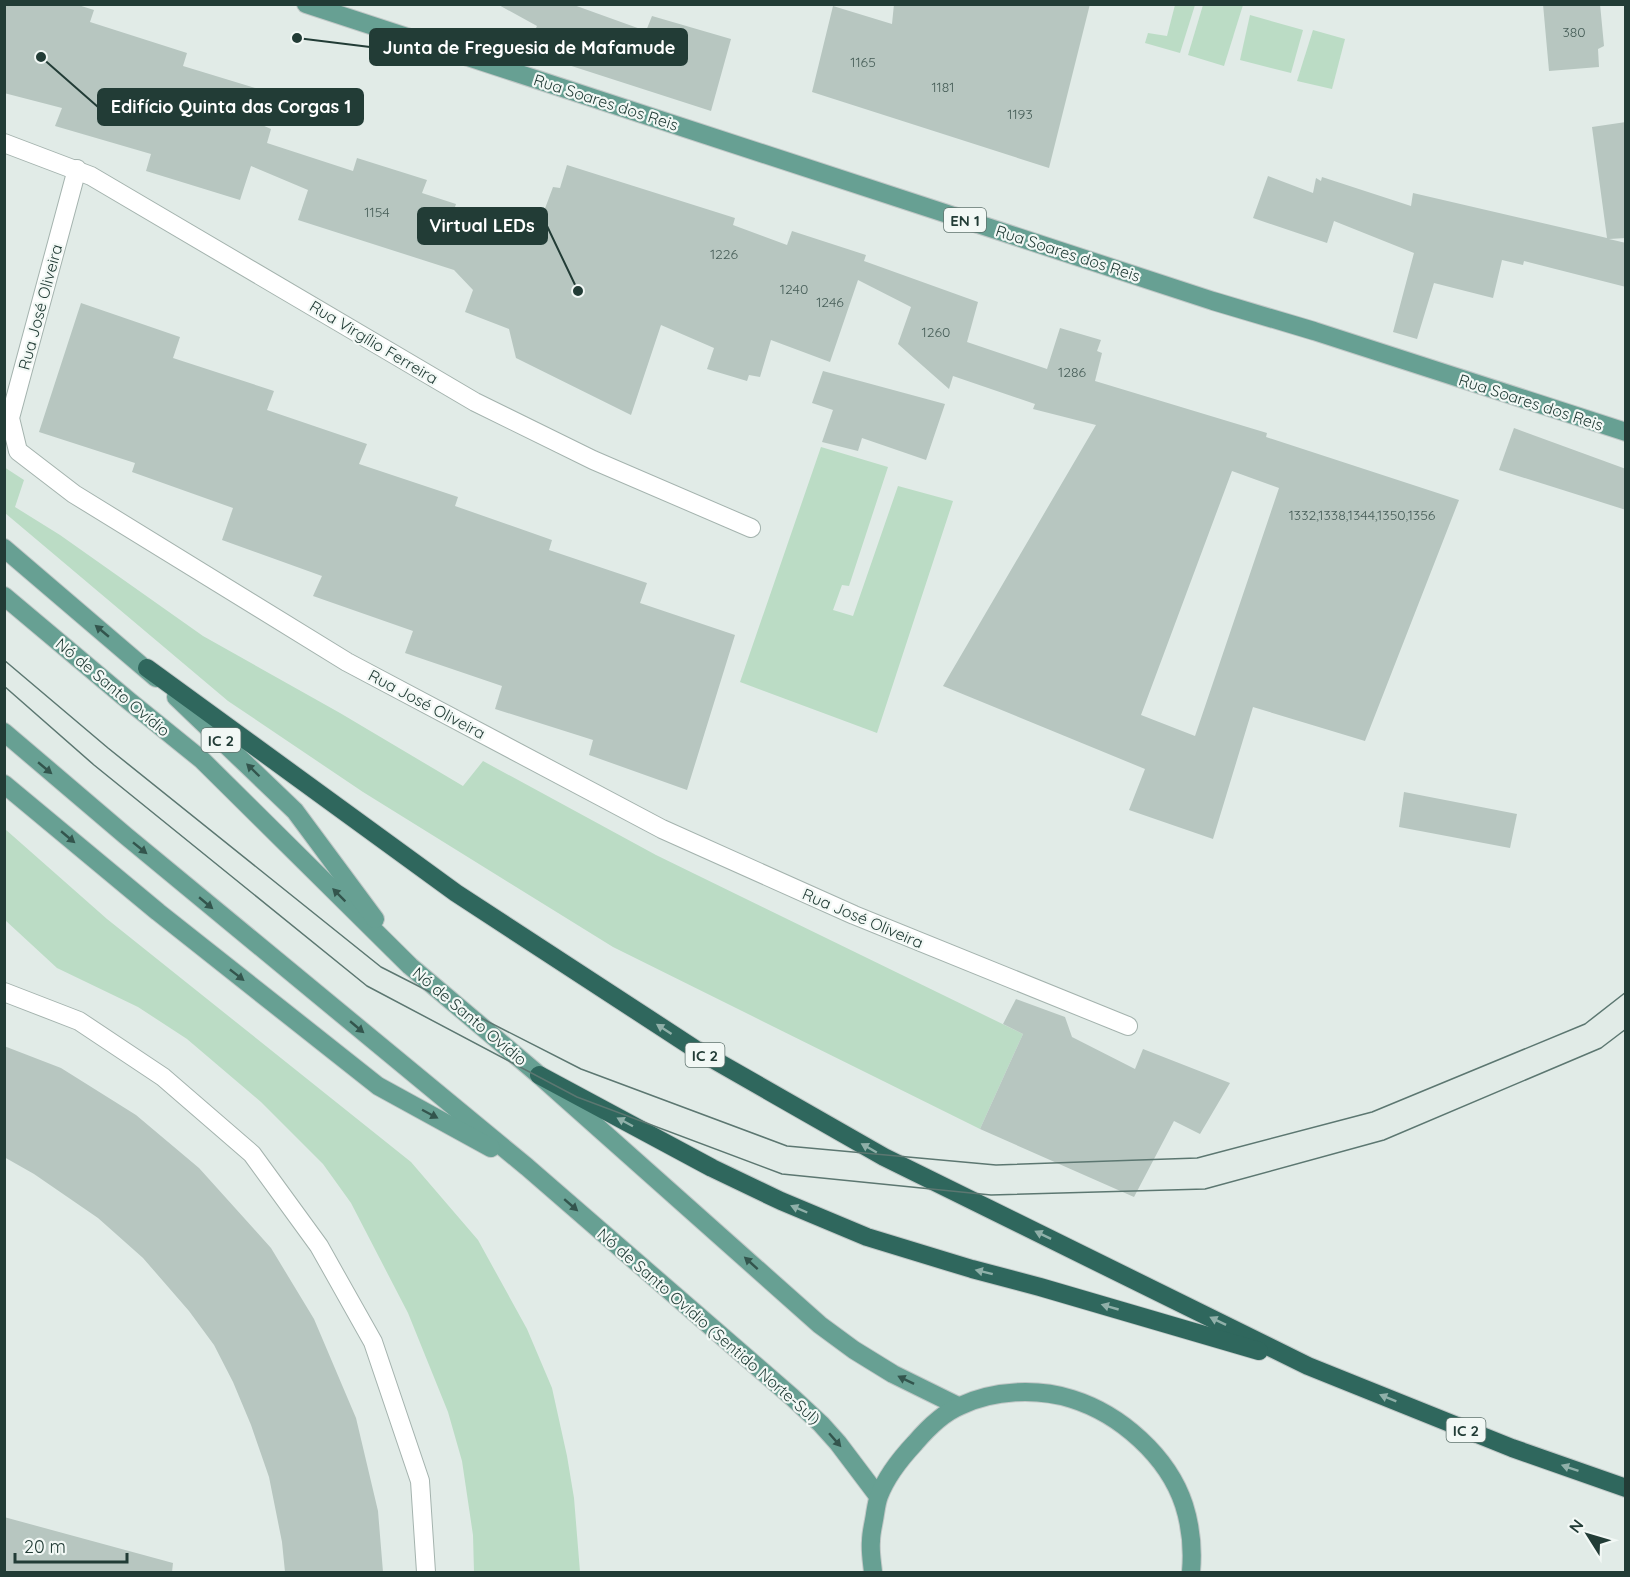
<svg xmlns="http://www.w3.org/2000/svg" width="1630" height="1577" viewBox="0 0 1630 1577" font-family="Quicksand,sans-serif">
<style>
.green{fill:#bbdcc5}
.building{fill:#b7c6c0;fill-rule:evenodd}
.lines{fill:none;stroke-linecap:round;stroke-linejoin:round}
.minor-casing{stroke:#a4b3ae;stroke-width:20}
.tertiary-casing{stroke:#a4b3ae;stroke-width:20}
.primary-casing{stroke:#c1c8c7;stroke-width:20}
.motorway-casing{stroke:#c1c8c7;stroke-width:20}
.minor{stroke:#fff;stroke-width:18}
.tertiary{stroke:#fff;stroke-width:18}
.primary{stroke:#67a093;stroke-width:18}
.motorway{stroke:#2f675d;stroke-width:18}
.tram{stroke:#5c7771;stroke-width:1.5}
.oneway{fill:#33554d}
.oneway2{fill:#90b0a9}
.labels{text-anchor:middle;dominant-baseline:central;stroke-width:4.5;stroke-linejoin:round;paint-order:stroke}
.number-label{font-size:14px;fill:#475e58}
.shield{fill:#f2f8f5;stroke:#60746f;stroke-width:1.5}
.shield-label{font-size:15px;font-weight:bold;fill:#223c36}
.street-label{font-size:16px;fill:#223c36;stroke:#f2f8f5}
.leader{fill:none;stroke:#223c36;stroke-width:2}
.callout-dot{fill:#223c36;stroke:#f2f8f5;stroke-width:2}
.callout{fill:#223c36;stroke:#223c36;stroke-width:2}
.callout-label{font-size:18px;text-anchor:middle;font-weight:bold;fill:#fff}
</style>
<rect width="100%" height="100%" fill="#e1ebe7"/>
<!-- green -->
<g class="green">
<polygon points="1175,5 1195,5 1180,53 1145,43 1148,33 1167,36"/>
<polygon points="1203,5 1243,5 1224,66 1188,55"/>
<polygon points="1250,15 1303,30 1291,73 1240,60"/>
<polygon points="1313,30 1345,39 1332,89 1297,81"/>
<polygon points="821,447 888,467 849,586 842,585 833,610 853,616 898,486 953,501 877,733 740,682"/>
<polygon points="4,467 24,480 15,507 60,535 203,636 340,713 463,786 483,761 656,855 1023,1034 980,1129 613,947 363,792 228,701 5,513"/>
<polygon points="5,829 107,919 411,1162 478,1240 527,1329 552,1388 567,1456 574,1498 580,1572 474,1572 473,1535 462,1461 448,1412 408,1313 351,1203 323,1164 261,1102 187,1039 138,1007 57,968 5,920"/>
</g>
<!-- building -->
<g class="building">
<path d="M4,4H75L94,10L90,22L187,53L183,66L272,93L262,125L271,129L267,143L353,171L357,158L427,180L422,193L456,204L453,213L534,238L553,187L560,188L567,165L735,218L733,225L787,245L792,231L866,255L864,261L978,302L967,342L1047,369L1060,328L1101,340L1097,351L1102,353L1095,381L1267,433L1266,437L1459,500L1365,741L1253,707L1213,839L1129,810L1145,769L943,686L1096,425L1033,409L1035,404L953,376L949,389L898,344L911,307L858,280L830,362L771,340L760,377L749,375L747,381L707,369L714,348L661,325L631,415L516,358L509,329L465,312L473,290L454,270L298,220L308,190L251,166L240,200L146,171L151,154L55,126L62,108L4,93ZM1232,471L1279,488L1195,736L1141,715Z"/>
<polygon points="497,4 571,4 646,31 652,16 731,39 711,111 525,51 537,26"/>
<polygon points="894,4 1090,4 1049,168 812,92 833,6 892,24"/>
<polygon points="1543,4 1600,4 1604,46 1598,49 1599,67 1549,71"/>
<polygon points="1626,122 1626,238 1609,239 1626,243 1626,287 1524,261 1523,265 1502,260 1493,298 1434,283 1417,339 1393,332 1414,253 1334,221 1327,243 1253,218 1268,176 1313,193 1316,178 1321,181 1322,177 1411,206 1413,193 1607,238 1592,127"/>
<polygon points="81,303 180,337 173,358 274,391 267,410 367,444 359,464 458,497 455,506 552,540 549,550 647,583 640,603 735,635 687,790 589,755 593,740 495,709 502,686 405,653 413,631 313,596 322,576 222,540 233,508 132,472 135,463 39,432"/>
<polygon points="823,371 945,404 926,460 862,438 858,451 822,442 833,410 812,403"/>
<polygon points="1514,428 1626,469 1626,510 1499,470"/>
<polygon points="1404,792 1517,814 1510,848 1399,827"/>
<polygon points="1016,999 1065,1017 1072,1037 1135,1069 1143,1049 1230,1083 1200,1134 1174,1121 1134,1197 980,1129 1023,1034 1003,1024"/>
<polygon points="4,1046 61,1068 136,1115 199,1168 271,1248 314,1319 356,1418 378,1511 383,1572 285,1572 282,1542 269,1477 251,1425 233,1382 214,1345 189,1311 143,1258 98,1218 34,1174 4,1157"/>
<polygon points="4,1517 173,1563 172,1572 4,1572"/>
</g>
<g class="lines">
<!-- minor casing -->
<g class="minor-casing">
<g id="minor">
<polyline points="4,143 91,176 475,402 593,460 751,528"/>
<polyline points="77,169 10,418 18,451 74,494 347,662 662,829 854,915 1128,1026"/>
</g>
</g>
<!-- tertiary casing -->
<g class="tertiary-casing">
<polyline id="tertiary" points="4,992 79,1021 163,1077 252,1154 319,1246 373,1342 420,1481 426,1572"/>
</g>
<!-- primary casing -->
<g class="primary-casing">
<g id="primary">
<polyline points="306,4 1213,301 1314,331 1626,432"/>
<polyline points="4,548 156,678"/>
<polyline points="4,596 129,701 202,760 410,966 539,1075 820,1325 854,1350 893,1374 958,1406"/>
<polyline points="176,697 295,811 375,919"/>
<polyline points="4,732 126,836 527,1167 792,1397 821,1424 838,1443 878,1496"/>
<polyline points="4,784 158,912 378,1086 491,1148"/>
<path d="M873,1572C872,1562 870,1551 871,1541C871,1532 874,1522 875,1514C876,1508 877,1501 879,1496C886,1477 901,1458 915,1443C927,1429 943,1413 960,1406C993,1390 1037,1388 1072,1399C1120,1414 1168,1456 1184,1505C1191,1527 1193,1550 1191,1572"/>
</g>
</g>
<!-- motorway casing -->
<g class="motorway-casing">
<g id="motorway">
<polyline points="147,668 456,893 695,1049 884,1157 1308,1366 1512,1448 1626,1488"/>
<polyline points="539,1075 712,1168 781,1201 867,1237 972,1269 1040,1287 1259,1351"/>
</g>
</g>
<!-- minor -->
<use href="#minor" class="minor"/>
<!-- tertiary -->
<use href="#tertiary" class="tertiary"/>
<!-- primary -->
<use href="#primary" class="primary"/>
<!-- motorway -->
<use href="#motorway" class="motorway"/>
<!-- tram -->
<g class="tram">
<polyline points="4,660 108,748 381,967 581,1069 787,1146 996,1165 1197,1158 1372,1112 1585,1024 1626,992"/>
<polyline points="4,686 94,765 367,986 577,1097 782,1174 991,1195 1205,1189 1384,1140 1601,1048 1626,1029"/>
</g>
</g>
<!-- one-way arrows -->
<defs><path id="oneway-solid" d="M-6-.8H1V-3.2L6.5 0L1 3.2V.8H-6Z" transform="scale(1.5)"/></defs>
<g class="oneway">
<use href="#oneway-solid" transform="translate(102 631) rotate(-140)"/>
<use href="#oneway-solid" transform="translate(45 768) rotate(40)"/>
<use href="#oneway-solid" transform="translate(253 770) rotate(-136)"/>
<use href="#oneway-solid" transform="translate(68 837) rotate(40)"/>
<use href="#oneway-solid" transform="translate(140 848) rotate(39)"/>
<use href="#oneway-solid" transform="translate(339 895) rotate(-135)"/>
<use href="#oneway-solid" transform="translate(206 903) rotate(40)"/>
<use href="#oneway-solid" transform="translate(237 975) rotate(38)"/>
<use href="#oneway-solid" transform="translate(357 1027) rotate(40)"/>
<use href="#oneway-solid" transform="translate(430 1114) rotate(28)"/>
<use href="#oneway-solid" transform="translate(571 1205) rotate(41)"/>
<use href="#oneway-solid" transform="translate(751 1263) rotate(-138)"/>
<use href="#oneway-solid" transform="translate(906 1380) rotate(-154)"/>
<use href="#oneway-solid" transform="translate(835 1440) rotate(49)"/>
</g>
<g class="oneway2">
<use href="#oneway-solid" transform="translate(664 1029) rotate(-147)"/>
<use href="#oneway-solid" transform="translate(625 1122) rotate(-152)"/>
<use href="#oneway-solid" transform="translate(869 1148) rotate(-150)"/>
<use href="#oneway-solid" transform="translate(799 1209) rotate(-157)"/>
<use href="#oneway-solid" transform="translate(1043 1235) rotate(-154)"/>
<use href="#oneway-solid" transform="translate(984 1272) rotate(-166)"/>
<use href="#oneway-solid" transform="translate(1110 1307) rotate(-164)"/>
<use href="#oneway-solid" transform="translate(1218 1321) rotate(-154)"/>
<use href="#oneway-solid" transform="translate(1388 1398) rotate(-158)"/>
<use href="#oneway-solid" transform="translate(1570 1468) rotate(-161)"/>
</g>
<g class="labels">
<!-- number labels -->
<g class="number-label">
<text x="1574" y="32">380</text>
<text x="863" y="62">1165</text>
<text x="943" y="87">1181</text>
<text x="1020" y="114">1193</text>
<text x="377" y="212">1154</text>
<text x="724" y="254">1226</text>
<text x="794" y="289">1240</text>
<text x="830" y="302">1246</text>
<text x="936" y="332">1260</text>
<text x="1072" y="372">1286</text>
<text x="1362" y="515">1332,1338,1344,1350,1356</text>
</g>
<!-- shield labels -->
<g class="shield">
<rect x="944" y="208" width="42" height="24" rx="4.5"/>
<rect x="201.5" y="728" width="39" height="24" rx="4.5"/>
<rect x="685.5" y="1043" width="39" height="24" rx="4.5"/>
<rect x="1446.5" y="1418" width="39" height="24" rx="4.5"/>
</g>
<g class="shield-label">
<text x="965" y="220">EN 1</text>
<text x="221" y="740">IC 2</text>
<text x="705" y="1055">IC 2</text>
<text x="1466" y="1430">IC 2</text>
</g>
<!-- street labels -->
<g class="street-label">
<text transform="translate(606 102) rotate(18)">Rua Soares dos Reis</text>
<text transform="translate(1068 253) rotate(18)">Rua Soares dos Reis</text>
<text transform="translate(40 307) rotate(-75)">Rua José Oliveira</text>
<text transform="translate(374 342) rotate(31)">Rua Virgílio Ferreira</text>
<text transform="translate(1531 402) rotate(18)">Rua Soares dos Reis</text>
<text transform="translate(113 687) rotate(40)">Nó de Santo Ovídio</text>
<text transform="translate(427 704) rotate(28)">Rua José Oliveira</text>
<text transform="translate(863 918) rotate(23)">Rua José Oliveira</text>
<text transform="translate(470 1016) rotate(40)">Nó de Santo Ovídio</text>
<text transform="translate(709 1326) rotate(41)">Nó de Santo Ovídio (Sentido Norte-Sul)</text>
</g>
</g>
<!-- callouts -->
<path class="leader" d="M297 38L370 47M41 57L98 107M578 291L547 226"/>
<g class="callout-dot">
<circle cx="297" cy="38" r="6"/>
<circle cx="41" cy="57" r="6"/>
<circle cx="578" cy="291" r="6"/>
</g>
<g class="callout">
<rect x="370" y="29" width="317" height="36" rx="6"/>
<rect x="98" y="89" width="265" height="36" rx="6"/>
<rect x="418" y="208" width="129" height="36" rx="6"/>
</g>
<g class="callout-label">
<text x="529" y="54">Junta de Freguesia de Mafamude</text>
<text x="231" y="113">Edifício Quinta das Corgas 1</text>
<text x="482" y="232">Virtual LEDs</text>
</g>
<!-- border -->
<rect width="1630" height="1577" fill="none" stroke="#223c36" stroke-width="12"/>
<!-- north arrow -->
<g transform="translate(1588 1535) rotate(307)" stroke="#f2f8f5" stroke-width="4.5" paint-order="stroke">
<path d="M0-4.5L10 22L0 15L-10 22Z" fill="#223c36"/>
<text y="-9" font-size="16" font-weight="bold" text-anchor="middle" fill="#223c36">N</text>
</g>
<!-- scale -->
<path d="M15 1553v9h112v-9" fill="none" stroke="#223c36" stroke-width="3"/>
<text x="24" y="1553" font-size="18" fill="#223c36" stroke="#f2f8f5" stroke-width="4.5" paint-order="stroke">20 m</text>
</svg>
